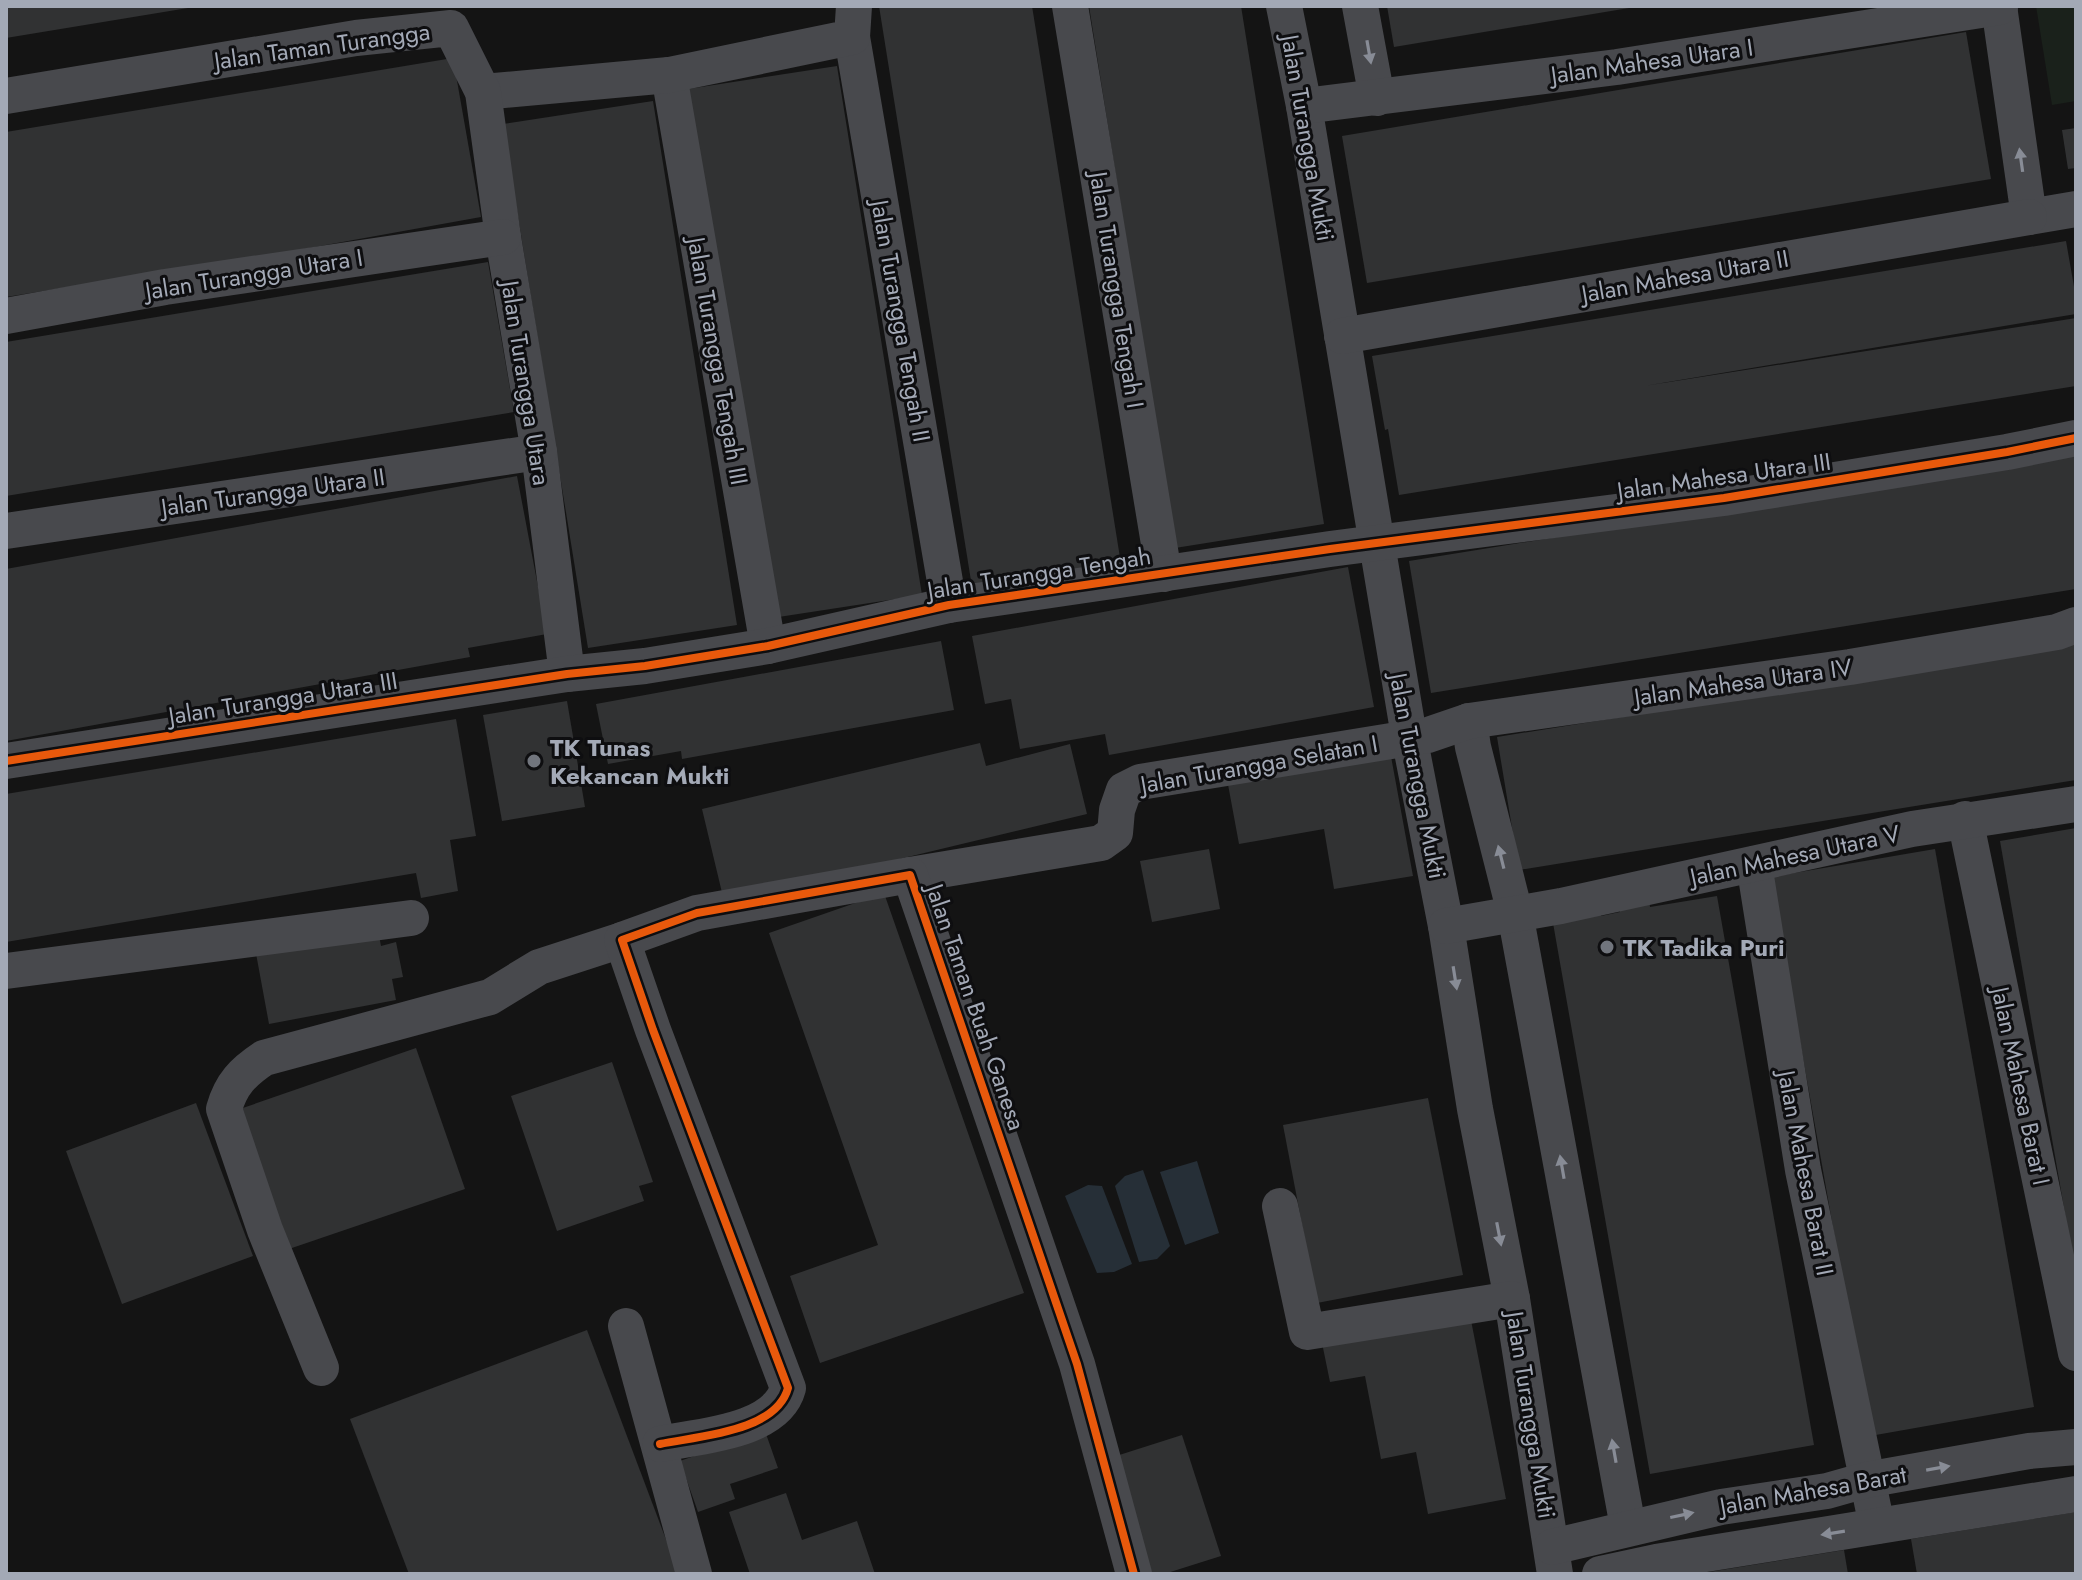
<svg xmlns="http://www.w3.org/2000/svg" width="2082" height="1580" viewBox="0 0 2082 1580" font-family="Jost,sans-serif">
<style>
.green{fill:#1a211b}
.water{fill:#262f37}
.building{fill:#313233}
.lines{fill:none;stroke-linecap:round;stroke-linejoin:round}
.street{stroke:#48494d;stroke-width:36}
.cycleway-casing{stroke:#0e0e10;stroke-width:13}
.cycleway{stroke:#e8590c;stroke-width:8}
.oneway{fill:#888c96}
.poi-dot{fill:#71757d;stroke:#0e0e10;stroke-width:3}
.labels{text-anchor:middle;dominant-baseline:central;stroke-width:6;stroke-linejoin:round;paint-order:stroke}
.street-label{font-size:24px;fill:#a3a9b6;stroke:#0e0e10}
.poi-label{font-size:24px;font-weight:bold;fill:#a3a9b6;stroke:#0e0e10;text-anchor:start}
</style>
<rect width="100%" height="100%" fill="#141414"/>
<!-- green -->
<polygon class="green" points="2036,6 2076,6 2076,101 2052,105"/>
<!-- water -->
<g class="water">
<polygon points="1197,1161 1219,1233 1185,1245 1160,1172"/>
<polygon points="1143,1170 1170,1246 1157,1259 1139,1262 1115,1186 1125,1176"/>
<polygon points="1088,1185 1102,1186 1132,1264 1114,1272 1097,1273 1065,1196"/>
</g>
<!-- building -->
<g class="building">
<polygon points="6,6 188,6 188,8 6,38"/>
<polygon points="879,6 1032,6 1121,564 972,587"/>
<polygon points="1089,6 1241,6 1324,524 1175,548"/>
<polygon points="1387,6 1629,6 1629,8 1394,47"/>
<polygon points="1966,32 1991,179 1367,283 1342,136"/>
<polygon points="453,58 481,217 298,250 6,297 6,132"/>
<polygon points="837,66 922,595 772,618 688,89"/>
<polygon points="653,101 737,625 588,648 503,124"/>
<polygon points="2076,128 2076,168 2068,169 2062,130"/>
<polygon points="2066,241 2076,298 2076,314 1644,386 2076,318 2076,386 1399,495 1388,429 1385,430 1372,356"/>
<polygon points="488,262 514,412 6,496 6,342"/>
<polygon points="2076,453 2076,589 1431,693 1409,561"/>
<polygon points="517,476 547,634 468,648 470,657 6,741 6,569"/>
<polygon points="1348,567 1374,707 1109,755 1105,734 1020,749 1011,699 985,704 972,636"/>
<polygon points="941,641 954,710 682,759 681,751 608,764 596,704"/>
<polygon points="2076,644 2076,780 1519,870 1497,737"/>
<polygon points="567,701 585,807 502,821 483,715"/>
<polygon points="456,719 476,836 450,840 458,891 421,898 416,873 6,942 6,794"/>
<polygon points="980,743 986,766 1070,744 1087,814 724,901 702,809"/>
<polygon points="1390,751 1413,876 1334,889 1324,829 1239,844 1227,779"/>
<polygon points="2076,828 2076,1265 2074,1265 2000,841"/>
<polygon points="1209,849 1220,909 1152,922 1140,861"/>
<polygon points="1935,849 2034,1407 1870,1436 1771,877"/>
<polygon points="884,893 1024,1293 820,1363 790,1276 878,1245 769,933"/>
<polygon points="1649,896 1650,907 1717,896 1814,1445 1650,1474 1553,923 1599,905 1601,916 1620,912 1618,901"/>
<polygon points="377,925 381,946 396,942 403,977 392,979 396,1000 269,1024 255,948"/>
<polygon points="416,1048 465,1189 286,1250 237,1110"/>
<polygon points="612,1062 653,1182 639,1186 644,1201 557,1231 511,1096"/>
<polygon points="1428,1098 1463,1275 1317,1303 1283,1125"/>
<polygon points="196,1103 253,1256 122,1304 66,1151"/>
<polygon points="1469,1310 1506,1499 1428,1514 1416,1452 1381,1459 1365,1376 1330,1382 1321,1338"/>
<polygon points="587,1330 679,1574 409,1574 350,1419"/>
<polygon points="765,1431 778,1468 730,1484 735,1499 698,1512 680,1461"/>
<polygon points="1182,1435 1221,1556 1164,1574 1151,1574 1113,1457"/>
<polygon points="786,1493 802,1540 857,1521 875,1574 750,1574 729,1512"/>
<polygon points="2076,1512 2076,1574 1917,1574 1911,1539"/>
<polygon points="1844,1550 1848,1574 1709,1574 1709,1572"/>
</g>
<g class="lines">
<!-- street -->
<g class="street">
<polyline points="1070,6 1164,574"/>
<polyline points="1284,6 1304,106 1409,736 1446,926 1475,1109 1512,1299 1555,1574"/>
<polyline points="1360,6 1377,98"/>
<polyline points="1999,6 2029,217 2076,209"/>
<polyline points="852,37 949,605"/>
<polyline points="669,75 768,646"/>
<polyline points="483,92 669,75 852,37 854,6"/>
<polyline points="6,96 356,38 451,28 483,92 503,237 539,452 567,674"/>
<polyline points="1304,106 1617,67 2000,7"/>
<polyline points="6,316 165,287 503,237"/>
<polyline points="1342,336 2029,217"/>
<polyline points="6,531 539,452"/>
<polyline points="1469,721 1473,747 1515,913 1628,1527"/>
<polyline points="6,761 567,674 645,666 768,646 949,605 1330,549 1724,498 2007,452 2076,438"/>
<polyline points="1965,819 2076,1353"/>
<polyline points="1754,864 1803,1170 1877,1526"/>
<polyline points="910,875 1101,843 1115,833 1117,810 1124,790 1140,782 1428,735 1469,721 1850,667 2057,632 2076,625"/>
<polyline points="1446,926 1561,906 1912,829 2076,804"/>
<polyline points="6,971 411,918"/>
<polyline points="1280,1206 1307,1332 1512,1299"/>
<polyline points="626,1326 694,1574"/>
<path d="M321,1368L265,1230L224,1109C231,1084 243,1072 264,1058L490,997L539,967L622,940"/>
<path d="M660,1444C699,1436 776,1432 788,1388L653,1030L622,940L697,913L910,875L1077,1364L1134,1574"/>
<polyline points="1552,1547 1721,1507 1827,1491 1866,1480 2029,1451 2076,1447"/>
<polyline points="1600,1574 1656,1562 2076,1494"/>
</g>
<!-- cycleway casing -->
<g class="cycleway-casing">
<g id="cycleway">
<polyline points="6,761 567,674 645,666 768,646 949,605 1330,549 1724,498 2007,452 2076,438"/>
<path d="M660,1444C699,1436 776,1432 788,1388L653,1030L622,940L697,913L910,875L1077,1364L1134,1574"/>
</g>
</g>
<!-- cycleway -->
<use href="#cycleway" class="cycleway"/>
</g>
<!-- one-way arrows -->
<defs><path id="oneway-solid" d="M-6-.8H1V-3.2L6.5 0L1 3.2V.8H-6Z" transform="scale(2)"/></defs>
<g class="oneway">
<use href="#oneway-solid" transform="translate(1369 52) rotate(80)"/>
<use href="#oneway-solid" transform="translate(2021 160) rotate(-98)"/>
<use href="#oneway-solid" transform="translate(1501 857) rotate(-104)"/>
<use href="#oneway-solid" transform="translate(1455 978) rotate(81)"/>
<use href="#oneway-solid" transform="translate(1562 1167) rotate(-100)"/>
<use href="#oneway-solid" transform="translate(1499 1234) rotate(79)"/>
<use href="#oneway-solid" transform="translate(1614 1451) rotate(-100)"/>
<use href="#oneway-solid" transform="translate(1938 1468) rotate(-10)"/>
<use href="#oneway-solid" transform="translate(1682 1515) rotate(-12)"/>
<use href="#oneway-solid" transform="translate(1833 1533) rotate(171)"/>
</g>
<!-- markers -->
<g class="poi-dot">
<circle cx="534" cy="761" r="8"/>
<circle cx="1607" cy="947" r="8"/>
</g>
<g class="labels">
<!-- street labels -->
<g class="street-label">
<text transform="translate(322 46) rotate(-8)">Jalan Taman Turangga</text>
<text transform="translate(1652 61) rotate(-8)">Jalan Mahesa Utara I</text>
<text transform="translate(1308 138) rotate(80)">Jalan Turangga Mukti</text>
<text transform="translate(254 274) rotate(-9)">Jalan Turangga Utara I</text>
<text transform="translate(1685 276) rotate(-10)">Jalan Mahesa Utara II</text>
<text transform="translate(1117 290) rotate(81)">Jalan Turangga Tengah I</text>
<text transform="translate(901 321) rotate(80)">Jalan Turangga Tengah II</text>
<text transform="translate(718 361) rotate(80)">Jalan Turangga Tengah III</text>
<text transform="translate(526 383) rotate(81)">Jalan Turangga Utara</text>
<text transform="translate(1724 476) rotate(-8)">Jalan Mahesa Utara III</text>
<text transform="translate(273 492) rotate(-8)">Jalan Turangga Utara II</text>
<text transform="translate(1039 573) rotate(-9)">Jalan Turangga Tengah</text>
<text transform="translate(1743 682) rotate(-8)">Jalan Mahesa Utara IV</text>
<text transform="translate(283 698) rotate(-9)">Jalan Turangga Utara III</text>
<text transform="translate(1259 764) rotate(-10)">Jalan Turangga Selatan I</text>
<text transform="translate(1418 776) rotate(79)">Jalan Turangga Mukti</text>
<text transform="translate(1795 855) rotate(-12)">Jalan Mahesa Utara V</text>
<text transform="translate(976 1007) rotate(71)">Jalan Taman Buah Ganesa</text>
<text transform="translate(2021 1086) rotate(78)">Jalan Mahesa Barat I</text>
<text transform="translate(1806 1173) rotate(79)">Jalan Mahesa Barat II</text>
<text transform="translate(1531 1415) rotate(81)">Jalan Turangga Mukti</text>
<text transform="translate(1813 1490) rotate(-10)">Jalan Mahesa Barat</text>
</g>
<!-- poi labels -->
<g class="poi-label">
<text x="550" y="747">TK Tunas<tspan x="550" dy="28">Kekancan Mukti</tspan></text>
<text x="1623" y="947">TK Tadika Puri</text>
</g>
</g>
<!-- border -->
<rect width="2082" height="1580" fill="none" stroke="#a3a9b6" stroke-width="16"/>
</svg>
